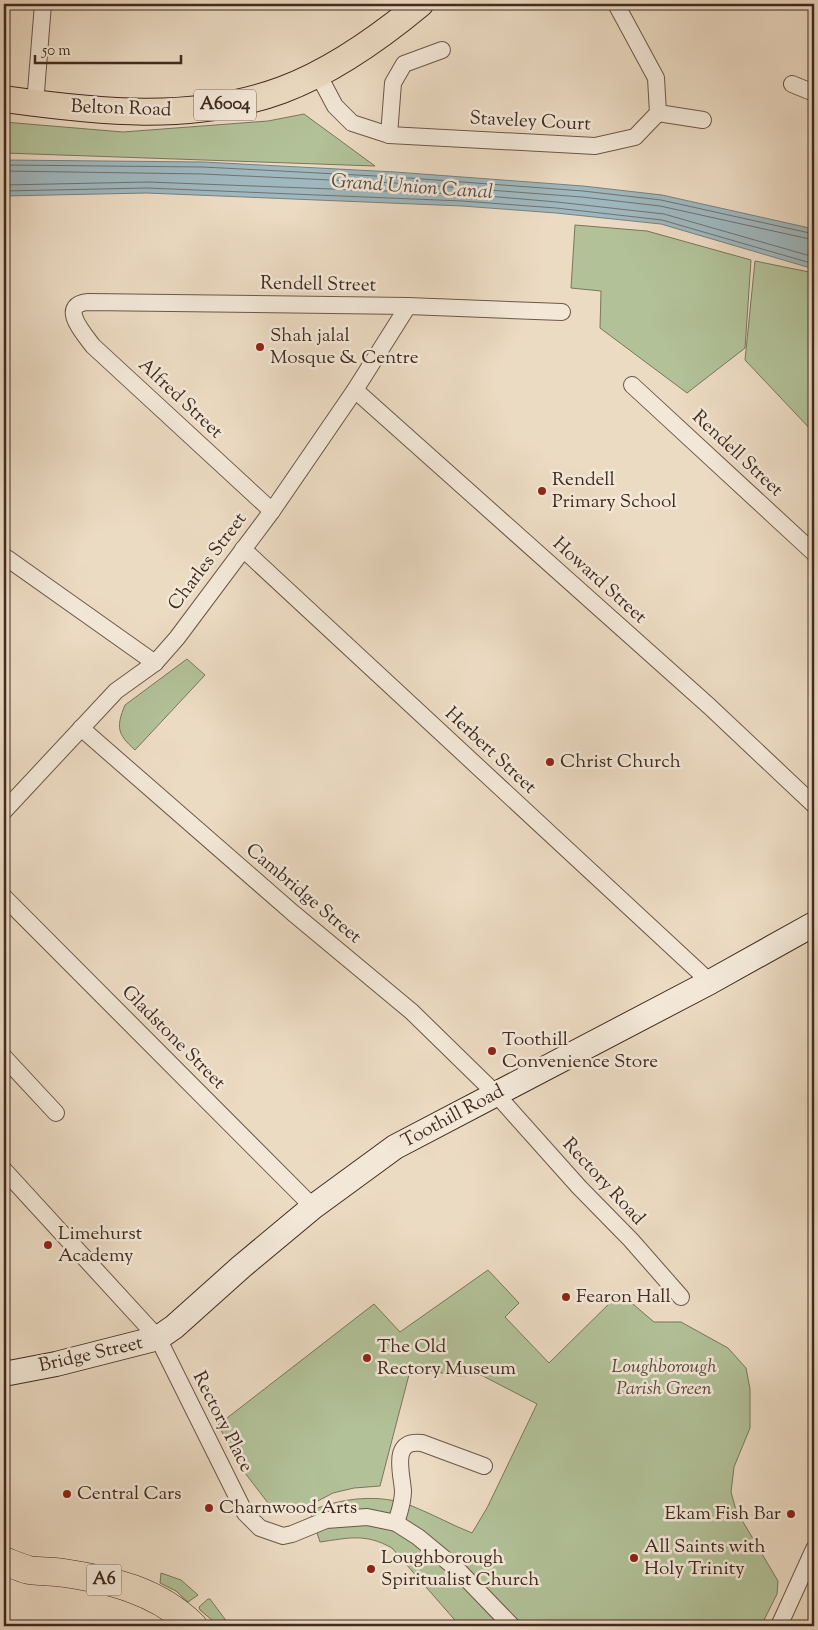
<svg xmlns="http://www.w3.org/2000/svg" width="818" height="1630" viewBox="0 0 818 1630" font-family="'Sorts Mill Goudy',serif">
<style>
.green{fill:#b2c198;stroke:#7a765c}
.water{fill:#9fb8bf;stroke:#79807f}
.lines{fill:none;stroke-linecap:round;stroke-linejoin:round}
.shore{stroke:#707270;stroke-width:1}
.street-casing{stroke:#6c5749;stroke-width:18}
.secondary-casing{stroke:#412b20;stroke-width:26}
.primary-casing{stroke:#412b20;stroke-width:28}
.highway-casing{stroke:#412b20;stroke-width:29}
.street{stroke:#f3e8d8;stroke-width:16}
.secondary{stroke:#f3e8d8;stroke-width:24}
.primary{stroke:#ecdbc3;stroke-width:26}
.highway{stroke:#ecdbc3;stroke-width:28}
.poi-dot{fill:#8f2418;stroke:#f3e8d8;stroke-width:2}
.labels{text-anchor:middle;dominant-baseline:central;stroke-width:5;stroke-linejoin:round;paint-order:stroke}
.shield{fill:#f3e8d8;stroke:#766457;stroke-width:1}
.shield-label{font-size:18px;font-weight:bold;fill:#412b20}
.street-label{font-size:19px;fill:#412b20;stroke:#f3e8d8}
.poi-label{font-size:19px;fill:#412b20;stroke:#f3e8d8;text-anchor:start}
.park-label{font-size:19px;font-style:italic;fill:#584938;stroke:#f3e8d8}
.water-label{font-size:20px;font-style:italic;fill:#584e48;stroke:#f3e8d8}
</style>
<rect width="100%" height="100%" fill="#ecdbc3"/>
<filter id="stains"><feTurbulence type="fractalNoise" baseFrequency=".004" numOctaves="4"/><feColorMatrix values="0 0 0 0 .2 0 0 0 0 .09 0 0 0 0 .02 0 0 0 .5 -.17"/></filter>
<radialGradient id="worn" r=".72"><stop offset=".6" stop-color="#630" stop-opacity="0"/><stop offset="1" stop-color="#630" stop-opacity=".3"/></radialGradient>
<!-- green -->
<g class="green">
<polygon points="304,114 375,166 4,153 4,122 123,132 268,121"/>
<polygon points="575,225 647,231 751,260 745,348 687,393 600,328 601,291 571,288"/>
<polygon points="755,261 814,273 814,433 745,360"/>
<path d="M187,659L205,675L135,750C117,734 116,727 125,705Z"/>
<path d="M488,1270L519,1303L505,1317L549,1363L620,1293L654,1322H681L728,1348L746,1368L750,1389V1428L734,1467L731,1492L736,1510L778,1581L777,1594L761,1626H460L392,1548C365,1533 349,1538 320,1542L310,1511C341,1498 379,1493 412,1506C432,1514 452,1525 472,1533L487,1508L537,1404L481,1375L458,1376L411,1367L380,1486L354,1488L333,1493L310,1505L285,1511L268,1503L245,1473L218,1425L374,1304L400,1332Z"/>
<polygon points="161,1573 181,1580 198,1595 188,1602 176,1591 160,1583"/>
<polygon points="208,1599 210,1599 227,1622 223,1626 219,1626 200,1610 199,1607"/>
</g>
<!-- water -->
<polygon class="water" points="4,160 203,162 395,172 583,186 662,195 814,229 814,269 661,224 556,213 462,206 147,193 4,196"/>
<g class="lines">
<!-- shore -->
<g class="shore">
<polyline points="4,165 203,167 395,177 583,191 661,200 814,234"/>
<polyline points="4,171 203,174 395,183 582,197 660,206 814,240"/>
<polyline points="4,185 148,182 463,194 557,202 664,214 814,257"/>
<polyline points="4,191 147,188 462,201 556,208 662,220 814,264"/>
</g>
<!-- street casing -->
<g class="street-casing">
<g id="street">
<polyline points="318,74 335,106 352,123 389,135 595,146 635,137 658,113 656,78 616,4"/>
<polyline points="792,84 814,93"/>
<polyline points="35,104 43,4"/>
<polyline points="658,113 703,120"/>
<polyline points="389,135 393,83 404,64 442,50"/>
<polyline points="632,385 814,553"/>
<polyline points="355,390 709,706 814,805"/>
<path d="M272,511L93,346C85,335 57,305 88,302L408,306L562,312"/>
<polyline points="243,549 710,982"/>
<polyline points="4,556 155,663"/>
<polyline points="81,728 293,913 412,1012 496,1094 579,1187 631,1240 681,1297"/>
<polyline points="4,811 116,691 155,663 177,638 272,511 355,390 408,306"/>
<polyline points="4,897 313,1207"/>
<polyline points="4,1057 56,1113"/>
<polyline points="4,1170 158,1338 245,1513 260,1528 283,1536 292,1534 326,1520 367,1517 396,1523 418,1537 458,1570 512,1626"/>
<path d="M396,1523C399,1513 403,1503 403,1491C402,1473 390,1439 422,1443L484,1466"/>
<polyline points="779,1626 814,1549"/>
</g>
</g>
<!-- secondary casing -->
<g class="secondary-casing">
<polyline id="secondary" points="4,1374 56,1364 158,1338 174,1327 241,1267 313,1207 395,1147 710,982 814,924"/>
</g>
<!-- primary casing -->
<g class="primary-casing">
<path id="primary" d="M4,99C97,112 192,123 282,90C333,71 379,38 420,4"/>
</g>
<!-- highway casing -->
<g class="highway-casing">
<path id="highway" d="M4,1561C12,1564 21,1568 29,1570C41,1572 53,1571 64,1573C111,1580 158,1591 193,1626"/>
</g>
<!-- street -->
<use href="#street" class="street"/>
<!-- secondary -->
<use href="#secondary" class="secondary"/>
<!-- primary -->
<use href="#primary" class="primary"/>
<!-- highway -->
<use href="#highway" class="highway"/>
</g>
<!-- markers -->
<g class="poi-dot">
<circle cx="260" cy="347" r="5"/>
<circle cx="542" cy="491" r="5"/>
<circle cx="550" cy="762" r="5"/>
<circle cx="492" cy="1051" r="5"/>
<circle cx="48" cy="1245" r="5"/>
<circle cx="566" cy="1297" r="5"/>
<circle cx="367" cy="1358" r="5"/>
<circle cx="67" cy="1494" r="5"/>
<circle cx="209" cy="1508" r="5"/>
<circle cx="791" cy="1514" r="5"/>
<circle cx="634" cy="1558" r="5"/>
<circle cx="371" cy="1569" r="5"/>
</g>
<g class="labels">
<!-- shield labels -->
<g class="shield">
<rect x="194" y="89.5" width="62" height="31" rx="4"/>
<rect x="86.5" y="1564.5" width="35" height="31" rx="4"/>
</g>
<g class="shield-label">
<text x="225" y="105">A6004</text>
<text x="104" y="1580">A6</text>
</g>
<!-- street labels -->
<g class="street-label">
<text transform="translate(121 109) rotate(2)">Belton Road</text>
<text transform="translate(530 122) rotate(3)">Staveley Court</text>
<text transform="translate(318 285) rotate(1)">Rendell Street</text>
<text transform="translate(180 399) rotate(43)">Alfred Street</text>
<text transform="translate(737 454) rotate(43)">Rendell Street</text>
<text transform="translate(208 562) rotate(-53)">Charles Street</text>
<text transform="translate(599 581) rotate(42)">Howard Street</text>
<text transform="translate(490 751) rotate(43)">Herbert Street</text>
<text transform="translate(303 894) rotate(40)">Cambridge Street</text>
<text transform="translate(173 1038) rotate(45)">Gladstone Street</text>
<text transform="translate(453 1117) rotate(-28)">Toothill Road</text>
<text transform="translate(603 1182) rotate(47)">Rectory Road</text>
<text transform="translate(91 1355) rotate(-13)">Bridge Street</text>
<text transform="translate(222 1422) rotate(63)">Rectory Place</text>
</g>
<!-- poi labels -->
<g class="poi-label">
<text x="270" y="336">Shah jalal<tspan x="270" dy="22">Mosque &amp; Centre</tspan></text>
<text x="552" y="480">Rendell<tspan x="552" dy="22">Primary School</tspan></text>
<text x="560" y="762">Christ Church</text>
<text x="502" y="1040">Toothill<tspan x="502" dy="22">Convenience Store</tspan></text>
<text x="58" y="1234">Limehurst<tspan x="58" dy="22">Academy</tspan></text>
<text x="576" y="1297">Fearon Hall</text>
<text x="377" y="1347">The Old<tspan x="377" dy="22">Rectory Museum</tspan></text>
<text x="77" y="1494">Central Cars</text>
<text x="219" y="1508">Charnwood Arts</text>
<text x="781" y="1514" text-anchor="end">Ekam Fish Bar</text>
<text x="644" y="1547">All Saints with<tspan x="644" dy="22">Holy Trinity</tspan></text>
<text x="381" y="1558">Loughborough<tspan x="381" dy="22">Spiritualist Church</tspan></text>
</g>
<!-- park labels -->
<g class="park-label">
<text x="664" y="1367">Loughborough<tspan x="664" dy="22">Parish Green</tspan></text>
</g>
<!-- water labels -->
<g class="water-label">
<text transform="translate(412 188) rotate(4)">Grand Union Canal</text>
</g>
</g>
<!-- margin -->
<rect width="818" height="1630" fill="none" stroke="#ecdbc3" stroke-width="20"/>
<rect x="5" y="5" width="808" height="1620" fill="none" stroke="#412b20" stroke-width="2.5"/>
<rect x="10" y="10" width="798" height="1610" fill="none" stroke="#412b20"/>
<!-- scale -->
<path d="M35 55v8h146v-8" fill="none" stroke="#412b20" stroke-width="2.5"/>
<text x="42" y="55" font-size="15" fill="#412b20" stroke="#f3e8d8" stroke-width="4" paint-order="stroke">50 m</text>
<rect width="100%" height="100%" filter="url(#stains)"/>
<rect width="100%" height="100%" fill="url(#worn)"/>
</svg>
